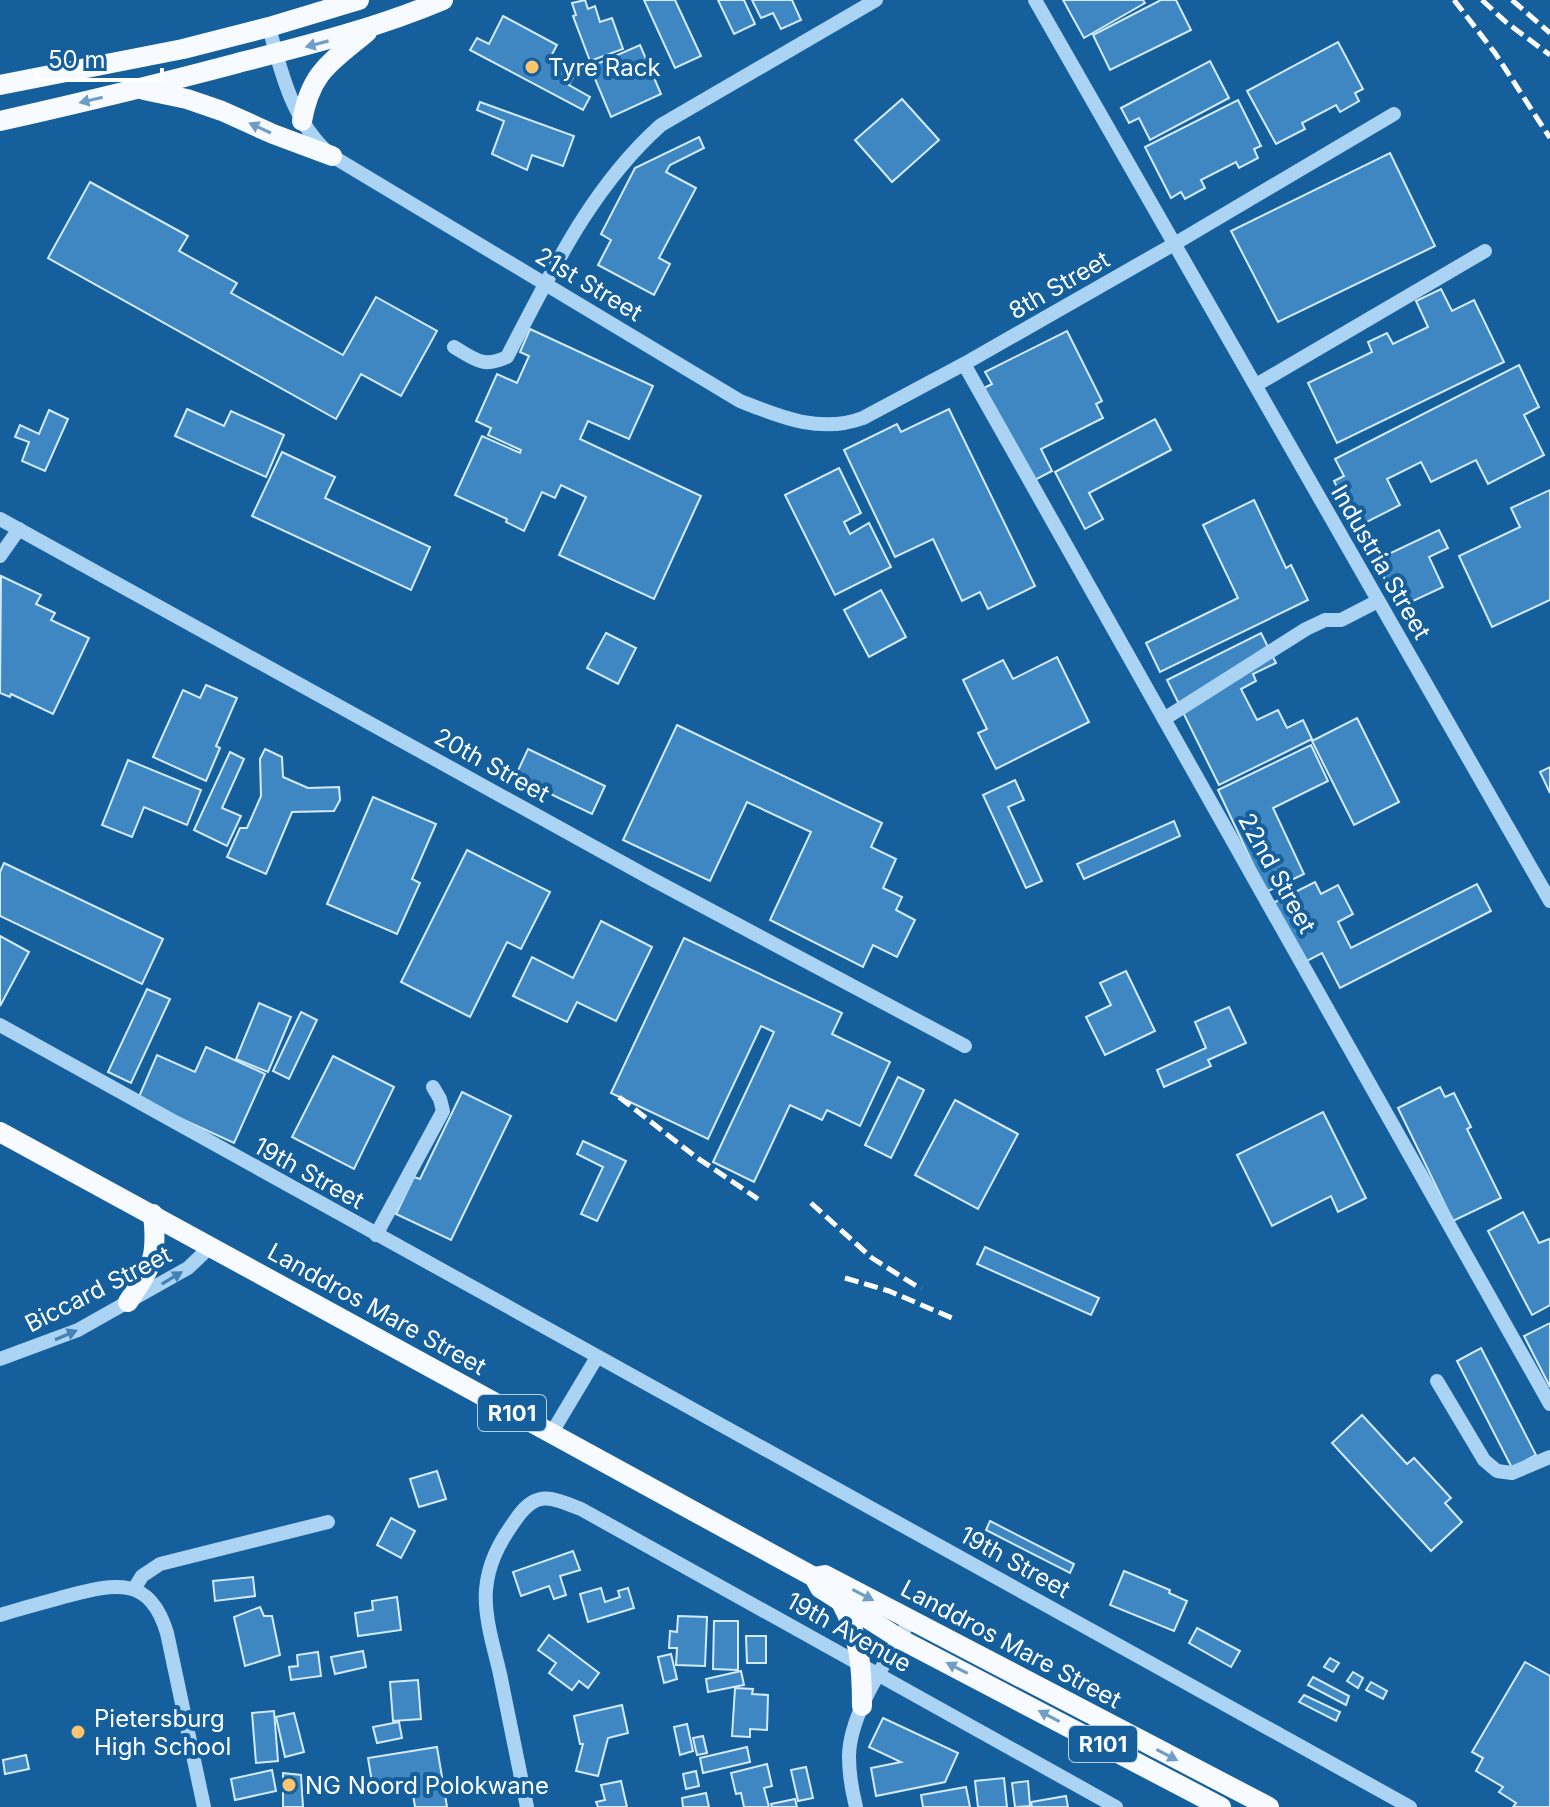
<svg xmlns="http://www.w3.org/2000/svg" width="1550" height="1807" viewBox="0 0 1550 1807" font-family="Inter,sans-serif">
<style>
.building{fill:#3e87c2;stroke:#d3ebfd;stroke-width:2}
.lines{fill:none;stroke-linecap:round;stroke-linejoin:round}
.minor{stroke:#abd3f3;stroke-width:14}
.major{stroke:#f7fbff;stroke-width:20}
.rail{stroke:#fff;stroke-width:5;stroke-dasharray:14 6;stroke-linecap:butt}
.oneway{fill:#6f9dc4}
.oneway2{fill:#4282b6}
.poi-dot{fill:#ffc56d;stroke:#155f9c;stroke-width:3}
.labels{text-anchor:middle;dominant-baseline:central;stroke-width:8;stroke-linejoin:round;paint-order:stroke}
.shield{fill:#155f9c;stroke:#b9cfe1;stroke-width:2}
.shield-label{font-size:22px;font-weight:bold;fill:#fff}
.poi-label{font-size:24px;fill:#fff;stroke:#155f9c;text-anchor:start}
.street-label{font-size:24px;fill:#fff;stroke:#155f9c}
</style>
<rect width="100%" height="100%" fill="#155f9c"/>
<!-- building -->
<g class="building">
<polygon points="585,0 588,9 595,6 600,22 612,18 623,49 590,61 573,16 576,15 572,3"/>
<polygon points="644,0 675,0 701,56 675,68"/>
<polygon points="718,0 744,0 755,24 734,34"/>
<polygon points="752,0 792,0 801,20 781,29 773,13 761,18"/>
<polygon points="1063,0 1143,0 1145,3 1084,38"/>
<polygon points="1161,0 1176,0 1191,30 1110,70 1093,35"/>
<polygon points="503,16 557,45 549,60 575,74 569,85 590,97 583,110 470,50 477,38 489,44"/>
<polygon points="1338,42 1363,89 1355,93 1359,101 1340,112 1336,105 1302,123 1305,129 1276,144 1247,91"/>
<polygon points="640,45 661,94 611,117 590,67"/>
<polygon points="1210,61 1229,98 1150,140 1139,118 1129,123 1121,108"/>
<polygon points="902,99 939,140 892,182 855,140"/>
<polygon points="1238,100 1261,146 1254,149 1258,158 1239,168 1236,162 1201,180 1205,188 1185,199 1181,192 1171,198 1145,147"/>
<polygon points="480,102 574,136 563,166 532,155 527,170 492,154 504,121 477,110"/>
<polygon points="699,137 704,148 670,165 666,172 696,188 659,258 670,264 654,295 598,265 611,240 601,234 635,168"/>
<polygon points="1390,153 1435,246 1278,322 1231,231"/>
<polygon points="90,182 188,236 179,251 237,283 231,293 343,355 376,297 437,331 401,396 361,374 336,419 48,258"/>
<polygon points="1441,289 1452,311 1474,300 1504,362 1337,443 1308,383 1372,352 1368,342 1387,333 1393,344 1428,327 1416,301"/>
<polygon points="530,329 653,386 629,439 588,421 580,439 701,496 654,599 559,555 586,497 561,485 555,498 542,492 524,531 506,522 507,519 455,495 482,436 520,453 521,450 488,435 491,428 476,421 497,374 517,383 529,356 520,352"/>
<polygon points="1067,331 1102,401 1096,404 1103,418 1041,449 1052,471 1031,482 984,388 992,384 985,372"/>
<polygon points="1519,365 1539,407 1524,415 1544,455 1488,484 1476,460 1431,482 1421,462 1387,479 1400,505 1357,527 1334,481 1344,476 1335,459"/>
<polygon points="187,409 224,426 231,411 284,435 266,477 175,436"/>
<polygon points="949,409 1035,586 988,609 980,592 962,601 933,539 895,557 844,450 897,424 901,432"/>
<polygon points="49,410 68,419 45,471 22,461 29,442 15,437 20,425 39,434"/>
<polygon points="1155,419 1171,450 1089,493 1103,519 1085,529 1055,472"/>
<polygon points="282,452 335,477 325,498 430,547 411,590 252,516"/>
<polygon points="839,468 861,513 844,522 850,534 869,523 891,567 835,595 785,495"/>
<polygon points="1550,490 1550,600 1492,627 1459,556 1520,527 1511,508"/>
<polygon points="1254,500 1286,568 1291,565 1308,600 1160,672 1146,643 1238,598 1203,525"/>
<polygon points="1439,530 1448,548 1429,557 1443,587 1398,608 1376,560"/>
<polygon points="1,576 41,595 36,604 55,613 51,620 89,638 53,714 11,694 10,697 0,693"/>
<polygon points="881,590 906,637 869,657 844,610"/>
<polygon points="606,633 636,648 618,684 587,668"/>
<polygon points="1261,633 1276,663 1253,674 1256,681 1241,689 1257,720 1278,710 1287,728 1303,720 1312,739 1219,785 1167,680"/>
<polygon points="1057,657 1089,722 996,769 978,733 987,729 963,680 1003,660 1013,679"/>
<polygon points="206,685 237,698 216,746 220,748 206,781 153,757 183,690 200,698"/>
<polygon points="1357,718 1399,802 1354,825 1312,741"/>
<polygon points="677,725 882,823 871,847 896,859 883,888 902,897 896,910 915,920 897,957 873,945 863,967 770,920 811,832 747,802 710,881 623,840"/>
<polygon points="1311,745 1328,781 1273,808 1304,874 1266,892 1218,790"/>
<polygon points="265,749 282,757 283,777 308,788 339,787 340,800 334,811 292,812 266,874 227,857 240,828 247,828 261,796 260,759"/>
<polygon points="528,749 605,786 592,814 515,777"/>
<polygon points="230,752 244,759 222,808 241,816 227,846 194,830"/>
<polygon points="128,760 201,790 187,825 144,807 132,837 102,825"/>
<polygon points="1550,767 1550,793 1540,772"/>
<polygon points="1015,780 1024,800 1008,807 1042,881 1026,888 983,795"/>
<polygon points="373,797 436,824 412,879 420,883 397,934 327,904"/>
<polygon points="1174,821 1180,836 1084,879 1077,864"/>
<polygon points="467,850 550,892 521,949 507,942 470,1017 401,982"/>
<polygon points="4,863 163,939 142,984 0,916 0,872"/>
<polygon points="1315,882 1321,894 1338,885 1353,914 1338,922 1351,948 1477,884 1491,911 1340,988 1322,953 1303,963 1273,903"/>
<polygon points="601,921 652,947 616,1021 577,1002 567,1022 513,996 532,957 573,978"/>
<polygon points="0,936 29,952 0,1006"/>
<polygon points="684,938 842,1013 832,1034 890,1062 860,1126 827,1110 822,1120 790,1105 754,1182 713,1162 774,1032 761,1026 708,1139 611,1093"/>
<polygon points="1126,971 1155,1031 1105,1055 1086,1017 1111,1005 1100,983"/>
<polygon points="147,989 170,999 131,1083 108,1072"/>
<polygon points="259,1003 291,1017 268,1072 236,1059"/>
<polygon points="1229,1007 1246,1043 1208,1060 1211,1066 1164,1087 1157,1070 1206,1048 1195,1022"/>
<polygon points="301,1012 317,1020 289,1079 273,1071"/>
<polygon points="206,1047 265,1074 234,1143 138,1099 157,1055 195,1072"/>
<polygon points="333,1056 394,1087 354,1169 292,1137"/>
<polygon points="898,1077 924,1090 891,1158 865,1145"/>
<polygon points="1440,1087 1445,1097 1454,1093 1471,1127 1467,1129 1501,1198 1453,1221 1398,1108"/>
<polygon points="462,1092 511,1116 451,1240 396,1214 414,1177 420,1179"/>
<polygon points="955,1100 1018,1134 978,1209 915,1175"/>
<polygon points="1323,1112 1366,1198 1338,1212 1331,1196 1272,1226 1237,1155"/>
<polygon points="583,1141 626,1161 597,1221 581,1214 603,1167 577,1154"/>
<polygon points="1523,1212 1539,1243 1549,1239 1550,1241 1550,1305 1532,1315 1488,1231"/>
<polygon points="985,1247 1099,1298 1091,1315 977,1264"/>
<polygon points="1550,1323 1550,1387 1524,1336"/>
<polygon points="1481,1348 1536,1455 1512,1468 1457,1361"/>
<polygon points="1362,1415 1407,1464 1414,1458 1451,1498 1445,1503 1462,1522 1431,1551 1332,1443"/>
<polygon points="437,1471 446,1499 419,1507 410,1479"/>
<polygon points="391,1518 415,1531 401,1558 377,1545"/>
<polygon points="990,1521 1074,1564 1070,1573 986,1530"/>
<polygon points="573,1551 580,1570 560,1576 566,1595 554,1599 549,1586 521,1596 513,1572"/>
<polygon points="1124,1571 1170,1590 1169,1593 1187,1601 1174,1631 1110,1605"/>
<polygon points="253,1577 255,1596 215,1601 213,1581"/>
<polygon points="601,1588 605,1602 620,1597 618,1591 628,1588 634,1608 588,1622 580,1594"/>
<polygon points="397,1597 401,1630 358,1636 355,1613 373,1610 372,1601"/>
<polygon points="260,1607 264,1616 272,1616 280,1655 245,1666 234,1617"/>
<polygon points="678,1616 707,1617 705,1666 676,1665 677,1648 669,1648 670,1631 677,1632"/>
<polygon points="714,1621 738,1621 738,1670 713,1669"/>
<polygon points="1197,1628 1240,1651 1231,1667 1189,1643"/>
<polygon points="549,1635 599,1673 588,1688 579,1681 572,1690 549,1673 556,1663 538,1650"/>
<polygon points="746,1636 766,1636 766,1663 747,1663"/>
<polygon points="363,1651 366,1667 335,1674 331,1657"/>
<polygon points="318,1652 321,1676 291,1680 289,1667 298,1666 297,1655"/>
<polygon points="671,1654 677,1679 664,1683 658,1657"/>
<polygon points="1330,1658 1339,1663 1333,1672 1324,1667"/>
<polygon points="1525,1662 1550,1676 1550,1807 1513,1807 1516,1803 1499,1792 1503,1787 1476,1771 1483,1758 1472,1752"/>
<polygon points="741,1671 744,1685 708,1692 706,1679"/>
<polygon points="1353,1672 1363,1678 1358,1688 1347,1681"/>
<polygon points="1313,1677 1349,1696 1346,1705 1308,1685"/>
<polygon points="418,1680 421,1719 393,1721 390,1682"/>
<polygon points="1371,1682 1387,1691 1383,1699 1366,1690"/>
<polygon points="735,1688 753,1689 752,1694 768,1695 767,1730 750,1729 750,1737 732,1736"/>
<polygon points="1304,1695 1340,1712 1336,1721 1299,1702"/>
<polygon points="622,1705 628,1733 608,1738 598,1776 576,1771 583,1744 580,1744 574,1716"/>
<polygon points="274,1711 278,1761 256,1763 252,1713"/>
<polygon points="294,1713 304,1752 285,1757 276,1717"/>
<polygon points="883,1718 958,1753 945,1782 876,1796 871,1768 901,1762 869,1747"/>
<polygon points="399,1722 402,1738 377,1743 373,1727"/>
<polygon points="687,1724 693,1751 680,1755 674,1727"/>
<polygon points="703,1736 707,1753 697,1755 693,1738"/>
<polygon points="437,1747 447,1807 415,1807 411,1781 373,1788 368,1758"/>
<polygon points="747,1747 750,1762 703,1773 700,1758"/>
<polygon points="26,1755 29,1769 5,1774 3,1760"/>
<polygon points="767,1764 772,1786 764,1788 769,1807 744,1807 741,1793 736,1794 731,1773"/>
<polygon points="806,1767 813,1798 798,1801 791,1770"/>
<polygon points="272,1770 276,1791 235,1800 231,1779"/>
<polygon points="696,1771 699,1786 686,1789 683,1774"/>
<polygon points="283,1773 301,1775 303,1807 283,1807"/>
<polygon points="1004,1778 1007,1807 978,1807 975,1781"/>
<polygon points="621,1781 627,1807 598,1807 596,1802 605,1800 601,1785"/>
<polygon points="1028,1781 1030,1806 1015,1807 1012,1783"/>
<polygon points="966,1787 970,1807 923,1807 921,1795"/>
<polygon points="706,1793 709,1807 683,1807 682,1798"/>
<polygon points="1066,1796 1068,1807 1032,1807 1031,1802"/>
<polygon points="795,1799 797,1807 772,1807 771,1804"/>
</g>
<g class="lines">
<!-- minor -->
<g class="minor">
<polyline points="1035,0 1550,901"/>
<path d="M269,27C281,74 294,125 332,156L740,401C781,417 820,434 863,418L964,364L1176,243L1394,114"/>
<path d="M454,347C476,360 483,368 507,357C550,275 590,188 661,125L876,0"/>
<polyline points="964,364 1550,1404"/>
<polyline points="1256,385 1485,251"/>
<polyline points="0,519 650,878 965,1046"/>
<polyline points="0,556 19,529"/>
<polyline points="1164,719 1306,629 1325,620 1341,620 1378,601"/>
<polyline points="0,1025 1410,1807"/>
<polyline points="376,1235 443,1111 440,1099 433,1087"/>
<polyline points="0,1359 78,1330 188,1268 210,1247"/>
<polyline points="1437,1381 1484,1460 1497,1471 1512,1473 1550,1457"/>
<polyline points="551,1434 597,1357"/>
<polyline points="134,1589 142,1576 160,1564 328,1522"/>
<path d="M0,1615C22,1608 45,1602 67,1596C116,1583 150,1576 167,1633L204,1807"/>
<path d="M527,1807C518,1763 509,1719 500,1674C494,1648 484,1617 486,1590C488,1564 499,1543 514,1522C535,1490 548,1496 581,1509L1116,1807"/>
<path d="M856,1807C852,1791 849,1774 849,1757C849,1713 889,1658 910,1620"/>
</g>
<!-- major -->
<g class="major">
<polyline points="0,85 183,49 269,27 359,0"/>
<polyline points="144,90 187,99 222,111 273,134 332,156"/>
<path d="M0,121C80,103 159,84 238,63C308,45 377,28 443,0"/>
<path d="M302,121C311,71 331,62 367,32"/>
<polyline points="0,1132 814,1577 820,1588 900,1639 1221,1807"/>
<path d="M128,1302C152,1265 158,1259 153,1214"/>
<polyline points="814,1577 825,1575 1269,1807"/>
<path d="M841,1602C860,1637 862,1668 862,1706"/>
</g>
<!-- rail -->
<g class="rail">
<polyline points="1454,0 1495,53 1550,138"/>
<polyline points="1482,0 1507,23 1550,55"/>
<polyline points="1512,0 1550,33"/>
<polyline points="619,1097 696,1157 758,1199"/>
<polyline points="811,1203 872,1258 921,1289"/>
<polyline points="845,1278 889,1291 952,1318"/>
</g>
</g>
<!-- one-way arrows -->
<defs><path id="oneway-solid" d="M-6-.8H1V-3.2L6.5 0L1 3.2V.8H-6Z" transform="scale(2)"/></defs>
<g class="oneway">
<use href="#oneway-solid" transform="translate(317 44) rotate(165)"/>
<use href="#oneway-solid" transform="translate(91 100) rotate(167)"/>
<use href="#oneway-solid" transform="translate(260 128) rotate(-155)"/>
<use href="#oneway-solid" transform="translate(863 1595) rotate(28)"/>
<use href="#oneway-solid" transform="translate(957 1668) rotate(-153)"/>
<use href="#oneway-solid" transform="translate(1049 1716) rotate(-152)"/>
<use href="#oneway-solid" transform="translate(1167 1755) rotate(28)"/>
</g>
<g class="oneway2">
<use href="#oneway-solid" transform="translate(172 1278) rotate(-31)"/>
<use href="#oneway-solid" transform="translate(66 1335) rotate(-23)"/>
</g>
<!-- markers -->
<g class="poi-dot">
<circle cx="532" cy="67" r="8"/>
<circle cx="78" cy="1732" r="8"/>
<circle cx="289" cy="1785" r="8"/>
</g>
<g class="labels">
<!-- shield labels -->
<g class="shield">
<rect x="478" y="1395" width="68" height="36" rx="6"/>
<rect x="1069" y="1726" width="68" height="36" rx="6"/>
</g>
<g class="shield-label">
<text x="512" y="1413">R101</text>
<text x="1103" y="1744">R101</text>
</g>
<!-- poi labels -->
<g class="poi-label">
<text x="548" y="67">Tyre Rack</text>
<text x="94" y="1718">Pietersburg<tspan x="94" dy="28">High School</tspan></text>
<text x="305" y="1785">NG Noord Polokwane</text>
</g>
<!-- street labels -->
<g class="street-label">
<text transform="translate(589 284) rotate(31)">21st Street</text>
<text transform="translate(1059 285) rotate(-30)">8th Street</text>
<text transform="translate(1381 562) rotate(60)">Industria Street</text>
<text transform="translate(492 765) rotate(29)">20th Street</text>
<text transform="translate(1277 873) rotate(61)">22nd Street</text>
<text transform="translate(309 1173) rotate(29)">19th Street</text>
<text transform="translate(98 1289) rotate(-27)">Biccard Street</text>
<text transform="translate(377 1309) rotate(29)">Landdros Mare Street</text>
<text transform="translate(1015 1562) rotate(29)">19th Street</text>
<text transform="translate(849 1632) rotate(29)">19th Avenue</text>
<text transform="translate(1011 1644) rotate(28)">Landdros Mare Street</text>
</g>
</g>
<!-- scale -->
<path d="M36 68v12h126v-12" fill="none" stroke="#ffffff" stroke-width="4"/>
<text x="48" y="68" font-size="24" fill="#ffffff" stroke="#155f9c" stroke-width="6" paint-order="stroke">50 m</text>
</svg>
